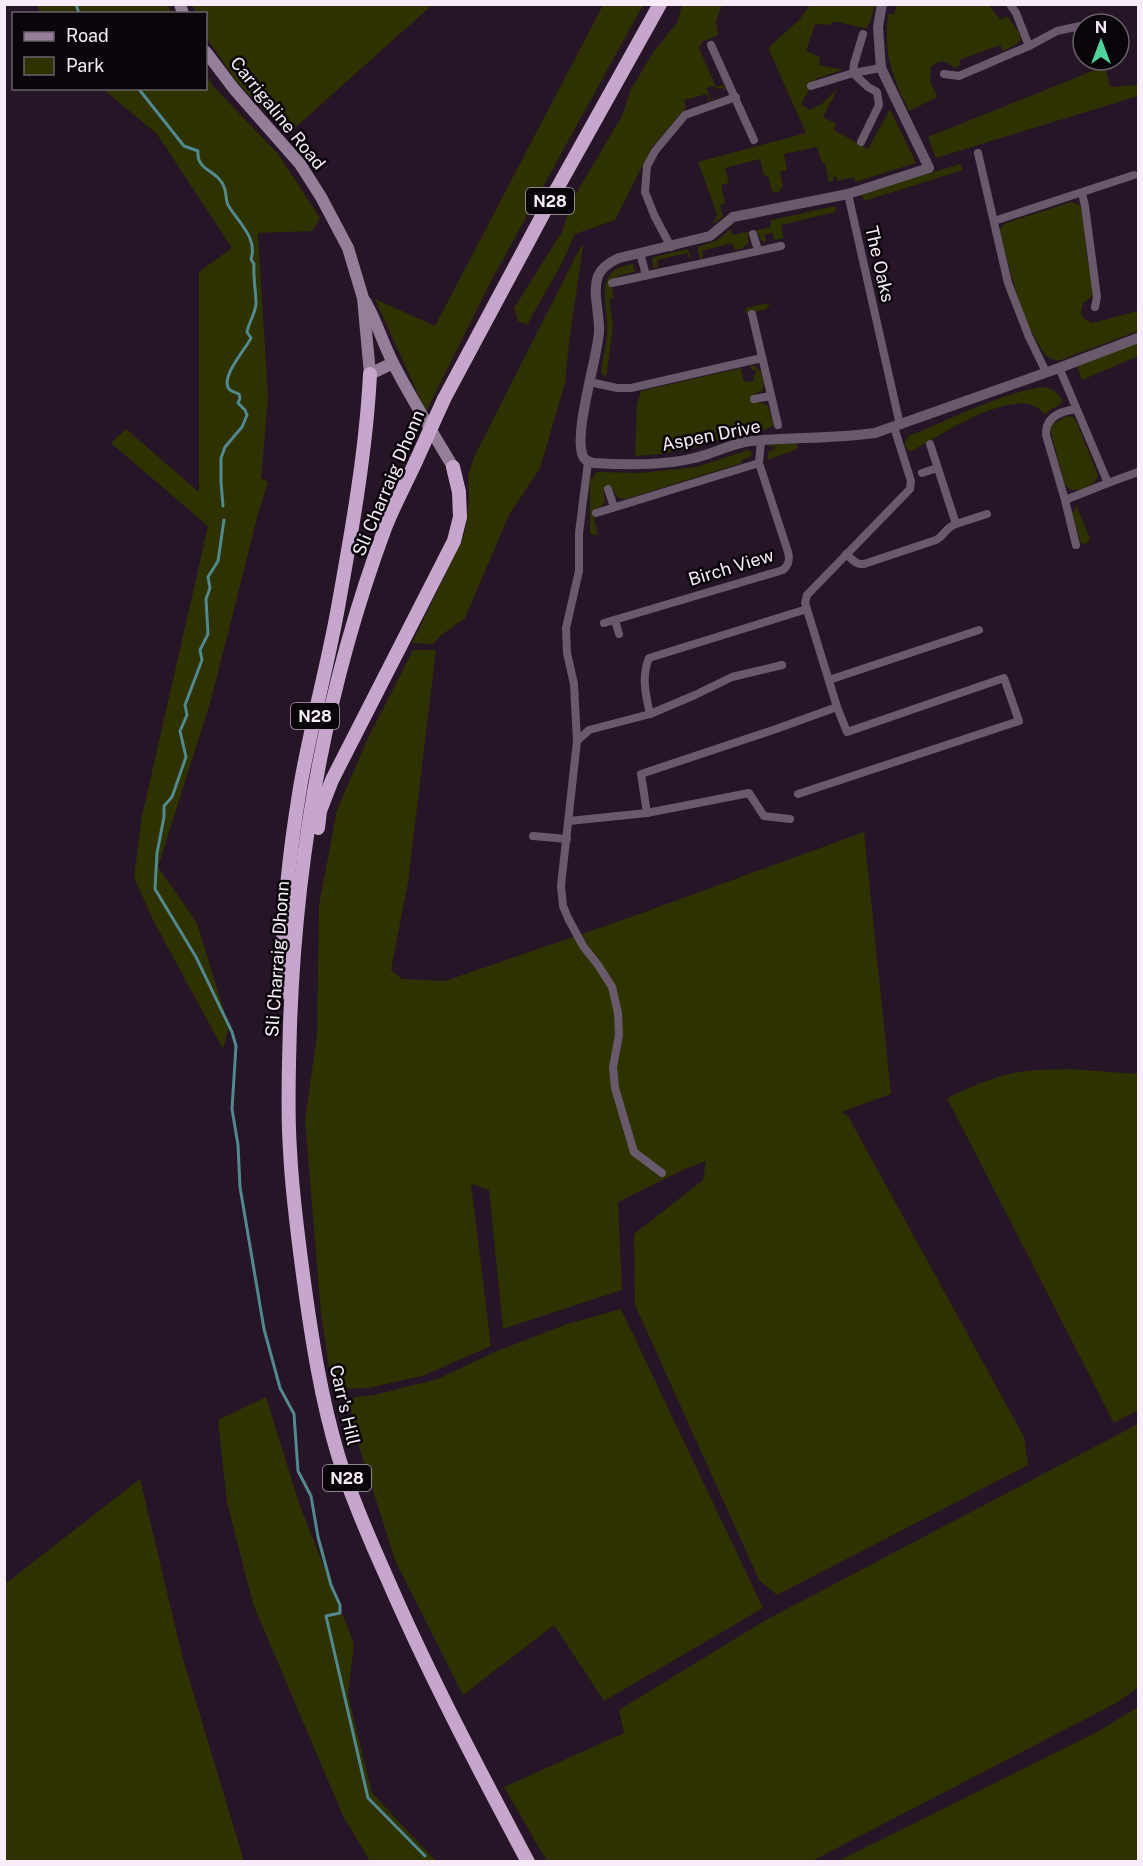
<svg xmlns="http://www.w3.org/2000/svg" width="1143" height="1866" viewBox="0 0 1143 1866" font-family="'Public Sans',sans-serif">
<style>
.green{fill:#2e3100}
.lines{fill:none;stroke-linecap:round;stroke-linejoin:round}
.stream{stroke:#52888e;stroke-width:3}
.minor{stroke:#685a6b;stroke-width:8}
.tertiary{stroke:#685a6b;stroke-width:10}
.secondary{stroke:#947e99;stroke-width:12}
.trunk{stroke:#c6a6cc;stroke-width:14}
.trunk-bridge{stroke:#c6a6cc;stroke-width:14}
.labels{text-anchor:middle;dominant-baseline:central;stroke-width:5;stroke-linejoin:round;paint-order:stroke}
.shield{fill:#0a050b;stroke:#b1a7b2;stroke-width:1.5}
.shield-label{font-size:16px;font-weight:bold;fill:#f8ecf9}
.street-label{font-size:18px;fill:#f8ecf9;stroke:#0a050b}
</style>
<rect width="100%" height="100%" fill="#261527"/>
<!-- green -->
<g class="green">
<polygon points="37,5 168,5 171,13 40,13"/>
<polygon points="192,5 432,5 287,135 237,82 206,37 206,14 196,13"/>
<polygon points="603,5 643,5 491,281 426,412 375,299 435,326"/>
<polygon points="682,5 722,5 716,21 718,35 702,42 699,48 716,87 724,85 725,90 724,91 722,88 716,89 715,86 707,88 710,99 722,96 709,101 707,94 684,100 686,108 652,147 615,220 575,234 561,265 527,325 518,321 514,308 562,232 571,202 622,116 631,89 654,51 677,23"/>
<path d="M810,5H875L870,22L866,28C854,27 845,22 833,22L830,25L815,24L806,51L820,57L819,65L843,70L815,79L801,104L809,110L822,104L838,88L823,117L836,124L834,130L868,149L890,109L916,163L855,182L854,177L837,181V177H833V181L829,182L825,163H822L817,147L784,154L787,170L780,172L783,187L780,188V191L773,193L768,176H764L760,159L725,168L729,183L721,185L725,203L720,205L723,217L713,224L717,214L698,162L806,133L768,48L799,20Z"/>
<path d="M897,5H989L1000,20L1007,16C1021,36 1030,40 1003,51L1000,45L959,60L961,65L954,68C946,60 940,59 931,67L930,81L937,97L909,111C891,73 884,57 888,14H894Z"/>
<polygon points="1105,66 1110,87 1138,85 1138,96 936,158 928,137"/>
<polygon points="206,74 212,85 278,154 320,218 312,231 258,233 268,398 261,478 268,482 257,518 211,700 158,867 197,923 229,1027 223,1049 153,920 134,877 142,816 208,526 111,443 126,429 199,492 199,272 232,248 157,134 103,89 206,88"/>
<polygon points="960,164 963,170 864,201 862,194"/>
<path d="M1071,202L1080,205L1082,210L1087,257L1094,295L1083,303L1081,313L1083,318L1092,323L1138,311V331L1058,361L1046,356C1020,319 1010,272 1000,229L1006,223Z"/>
<polygon points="835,206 836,212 781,225 784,238 774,240 773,233 765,234 766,243 761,240 757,232 748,234 748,243 742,249 735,250 732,243 702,251 703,258 700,259 697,247 716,241 731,229 732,235 771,227 771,220"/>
<polygon points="581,246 583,246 569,343 565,383 540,468 509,515 465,618 440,636 433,644 412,643 462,540 466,526 469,498 468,476 474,457"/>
<polygon points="688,249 691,261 687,253 657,260 658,267 653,268 652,260 654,257"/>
<path d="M633,264L635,272C615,277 608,275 614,298L609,299L613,326L606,378L601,372C602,360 606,348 607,335C611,306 589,270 633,264Z"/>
<polygon points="769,303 770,305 767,306 767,309 746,314 745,308"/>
<polygon points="1138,341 1138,356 1082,380 1077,367"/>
<path d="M750,365C762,366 766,382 762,391L753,395L754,403H762L768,406L774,426L764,430L747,431L696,447L661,454L635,456L637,405L641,391L741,368L744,382L754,381L753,376L756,374L755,370L752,371Z"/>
<path d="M1044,387L1053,390L1062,399V403L1044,414C1041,411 1039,407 1034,406C1002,393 939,436 910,452L905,446V441L909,436C951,419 999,393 1044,387Z"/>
<path d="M1067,416L1073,417L1076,421L1098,475C1096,485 1080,491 1071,490L1065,485L1050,429L1053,424Z"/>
<polygon points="796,443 798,449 767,460 769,451 776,449 775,446 768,447 770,445"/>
<polygon points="748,450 752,452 752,454 750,457 741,460 742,463 626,499 618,498 612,488 604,490 605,502 601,507 595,509 597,517 594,519 598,535 590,534 590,481 591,478 593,478 596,472 641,473 696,467"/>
<polygon points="1076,505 1090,539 1086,544 1081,543 1072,512 1075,511"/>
<polygon points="413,650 436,650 408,882 391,970 402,979 445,981 631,917 864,832 891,1094 841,1112 848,1116 1024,1437 1028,1465 777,1595 759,1580 635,1305 634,1234 703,1180 706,1161 685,1169 618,1202 622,1290 503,1329 489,1190 471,1184 491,1346 422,1376 368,1388 332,1389 321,1313 305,1120 317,1035 319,905 337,810 368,738"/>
<path d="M1070,1069L1138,1074V1410L1114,1423L947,1098C972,1086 999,1074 1027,1071C1041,1069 1056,1070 1070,1069Z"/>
<polygon points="621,1309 763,1608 604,1701 554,1625 463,1695 395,1560 356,1437 349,1398 374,1395 438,1379 497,1351 567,1324"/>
<polygon points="266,1397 299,1503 354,1644 348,1695 372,1793 436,1861 370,1861 343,1816 253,1604 227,1502 218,1420"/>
<polygon points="1138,1424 1138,1688 1116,1703 812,1861 547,1861 504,1787 624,1733 619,1710 764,1621"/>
<polygon points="140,1479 183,1659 244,1861 5,1861 5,1584"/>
<polygon points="1138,1707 1138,1861 838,1861 1099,1731"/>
</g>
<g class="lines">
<!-- stream -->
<g class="stream">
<polyline points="76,4 79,14"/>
<path d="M138,88L184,146L198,151C196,171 218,170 224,187C227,193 225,199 228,205C238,222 258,238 251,259L254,264C253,278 256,291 256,304C255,314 249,322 247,332L251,338C246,349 218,379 230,390C231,391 237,393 239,394L240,398L238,403L245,410L247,415L242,427L225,447L221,458V482L223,506"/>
<polyline points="224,520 218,561 208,577 210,588 206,599 208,634 200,650 202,660 185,705 187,715 180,731 186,757 172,797 164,806 164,817 157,853 155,889 196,957 232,1032 236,1046 232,1109 238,1145 240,1187 264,1329 280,1388 294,1414 298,1471 311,1496 318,1537 331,1585 340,1605 340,1613 326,1616 368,1798 425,1856"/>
</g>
<!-- minor -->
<g class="minor">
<polyline points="1010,4 1016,13 1029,46"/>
<polyline points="711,45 754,140"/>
<polyline points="944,74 959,76 1029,46 1057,31 1080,26"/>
<polyline points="811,86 853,73 881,68"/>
<polyline points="861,142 879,105 877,92 868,87 853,73 854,64 863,34"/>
<polyline points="978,153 1008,283 1029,337 1046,372"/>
<polyline points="1082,193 1085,206 1097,297 1095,307"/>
<polyline points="848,194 900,425"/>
<polyline points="994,221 1134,175"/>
<polyline points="753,234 758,250"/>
<polyline points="671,247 655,217 645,192 647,166 655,151 685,115 736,97"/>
<polyline points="640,253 646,275"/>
<polyline points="612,283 781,246"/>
<polyline points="752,314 778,425"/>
<path d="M1059,368L1064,379L1108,483L1065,500L1046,435C1045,417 1061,411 1076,409"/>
<polyline points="590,382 617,388 631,388 762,358"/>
<polyline points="754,399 771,396"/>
<polyline points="588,462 579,533 579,571 566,628 567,653 574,684 577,741 561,886 563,906 568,918 583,946 598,965 612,987 618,1013 619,1035 613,1067 615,1088 634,1152 662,1173"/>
<polyline points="922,473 937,468"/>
<polyline points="1108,483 1138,472"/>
<polyline points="608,489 614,507"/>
<polyline points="1065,500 1076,545"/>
<polyline points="596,513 759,463 761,441"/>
<polyline points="956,524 987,514"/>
<path d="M846,554C852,559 856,565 864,564L936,540C946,535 943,529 956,524L930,444"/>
<polyline points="615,620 619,634"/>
<path d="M604,623L783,570C789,565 790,560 788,552L759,463"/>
<polyline points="829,680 979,630"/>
<path d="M650,714C646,696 641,677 649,658L807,609"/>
<polyline points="577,741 589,730 650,714 695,695 732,677 782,665"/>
<polyline points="798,794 1019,721 1004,678 847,732 837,707"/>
<polyline points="647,813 641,774 776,729 837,707 805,603 807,595 910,489 911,481 894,427"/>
<polyline points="569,821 647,813 749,793 764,816 790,819"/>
<polyline points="533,836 567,839"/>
</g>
<!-- tertiary -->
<path class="tertiary" d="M882,4L878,27L881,68L929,168L848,194L733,217L710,236L619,258C610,262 602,267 598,276C592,293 600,314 599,332C597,360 573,434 583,456C585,461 589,462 594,463C626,465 663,466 694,458C713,454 732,443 751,441C792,437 834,439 875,433L1059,368L1138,338"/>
<!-- secondary -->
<g class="secondary">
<polyline points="180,4 183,14"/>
<polyline points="206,52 234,89 300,164 321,197 348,248 363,298 370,374 393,363"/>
<path d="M365,301C377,322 383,344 394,365C412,400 433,433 453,467"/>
</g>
<!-- trunk -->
<g class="trunk">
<polyline points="444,399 549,203 660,4"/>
<path d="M416,461C406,483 394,505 385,528C326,687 296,856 290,1025C289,1066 287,1109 290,1150C292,1194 298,1238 304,1282C312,1340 321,1398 338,1455C351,1497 369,1538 387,1578C429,1675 478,1768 528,1862"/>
<polyline points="318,828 320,811 332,780 454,541 460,517 459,492 453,467"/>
<path d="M283,992C281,924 289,854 300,788C310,729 326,672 337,613C351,535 366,454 370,374"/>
</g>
<!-- trunk-bridge -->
<polyline class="trunk-bridge" points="416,461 444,399"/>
</g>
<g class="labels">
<!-- shield labels -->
<g class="shield">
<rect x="526" y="188" width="48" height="26" rx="4.5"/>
<rect x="291" y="703" width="48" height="26" rx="4.5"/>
<rect x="323" y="1465" width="48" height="26" rx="4.5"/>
</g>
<g class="shield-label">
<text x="550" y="201">N28</text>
<text x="315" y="716">N28</text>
<text x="347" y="1478">N28</text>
</g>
<!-- street labels -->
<g class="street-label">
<text transform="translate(278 113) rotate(51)">Carrigaline Road</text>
<text transform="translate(880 264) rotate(77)">The Oaks</text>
<text transform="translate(711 435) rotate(-11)">Aspen Drive</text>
<text transform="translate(388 483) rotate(-67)">Sli Charraig Dhonn</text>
<text transform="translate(731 567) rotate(-17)">Birch View</text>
<text transform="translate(277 959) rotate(-86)">Sli Charraig Dhonn</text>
<text transform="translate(345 1405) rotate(77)">Carr's Hill</text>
</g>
</g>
<!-- border -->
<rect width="1143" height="1866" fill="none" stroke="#f8ecf9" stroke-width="12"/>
<!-- legend -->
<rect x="12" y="12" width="195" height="78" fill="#0a050b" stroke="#69616a" stroke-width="1.5"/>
<rect x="24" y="32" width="30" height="9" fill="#947e99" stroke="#69616a" stroke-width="1.5"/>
<text x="66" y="42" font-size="18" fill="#f8ecf9">Road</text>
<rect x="24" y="57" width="30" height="18" fill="#2e3100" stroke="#69616a" stroke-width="1.5"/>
<text x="66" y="72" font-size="18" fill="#f8ecf9">Park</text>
<!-- north arrow -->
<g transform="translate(1101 42)"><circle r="28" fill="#0a050b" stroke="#69616a" stroke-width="1.5"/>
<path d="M0-4.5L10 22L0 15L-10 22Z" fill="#4ed399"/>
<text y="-9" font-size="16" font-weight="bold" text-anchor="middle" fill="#f8ecf9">N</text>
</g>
</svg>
